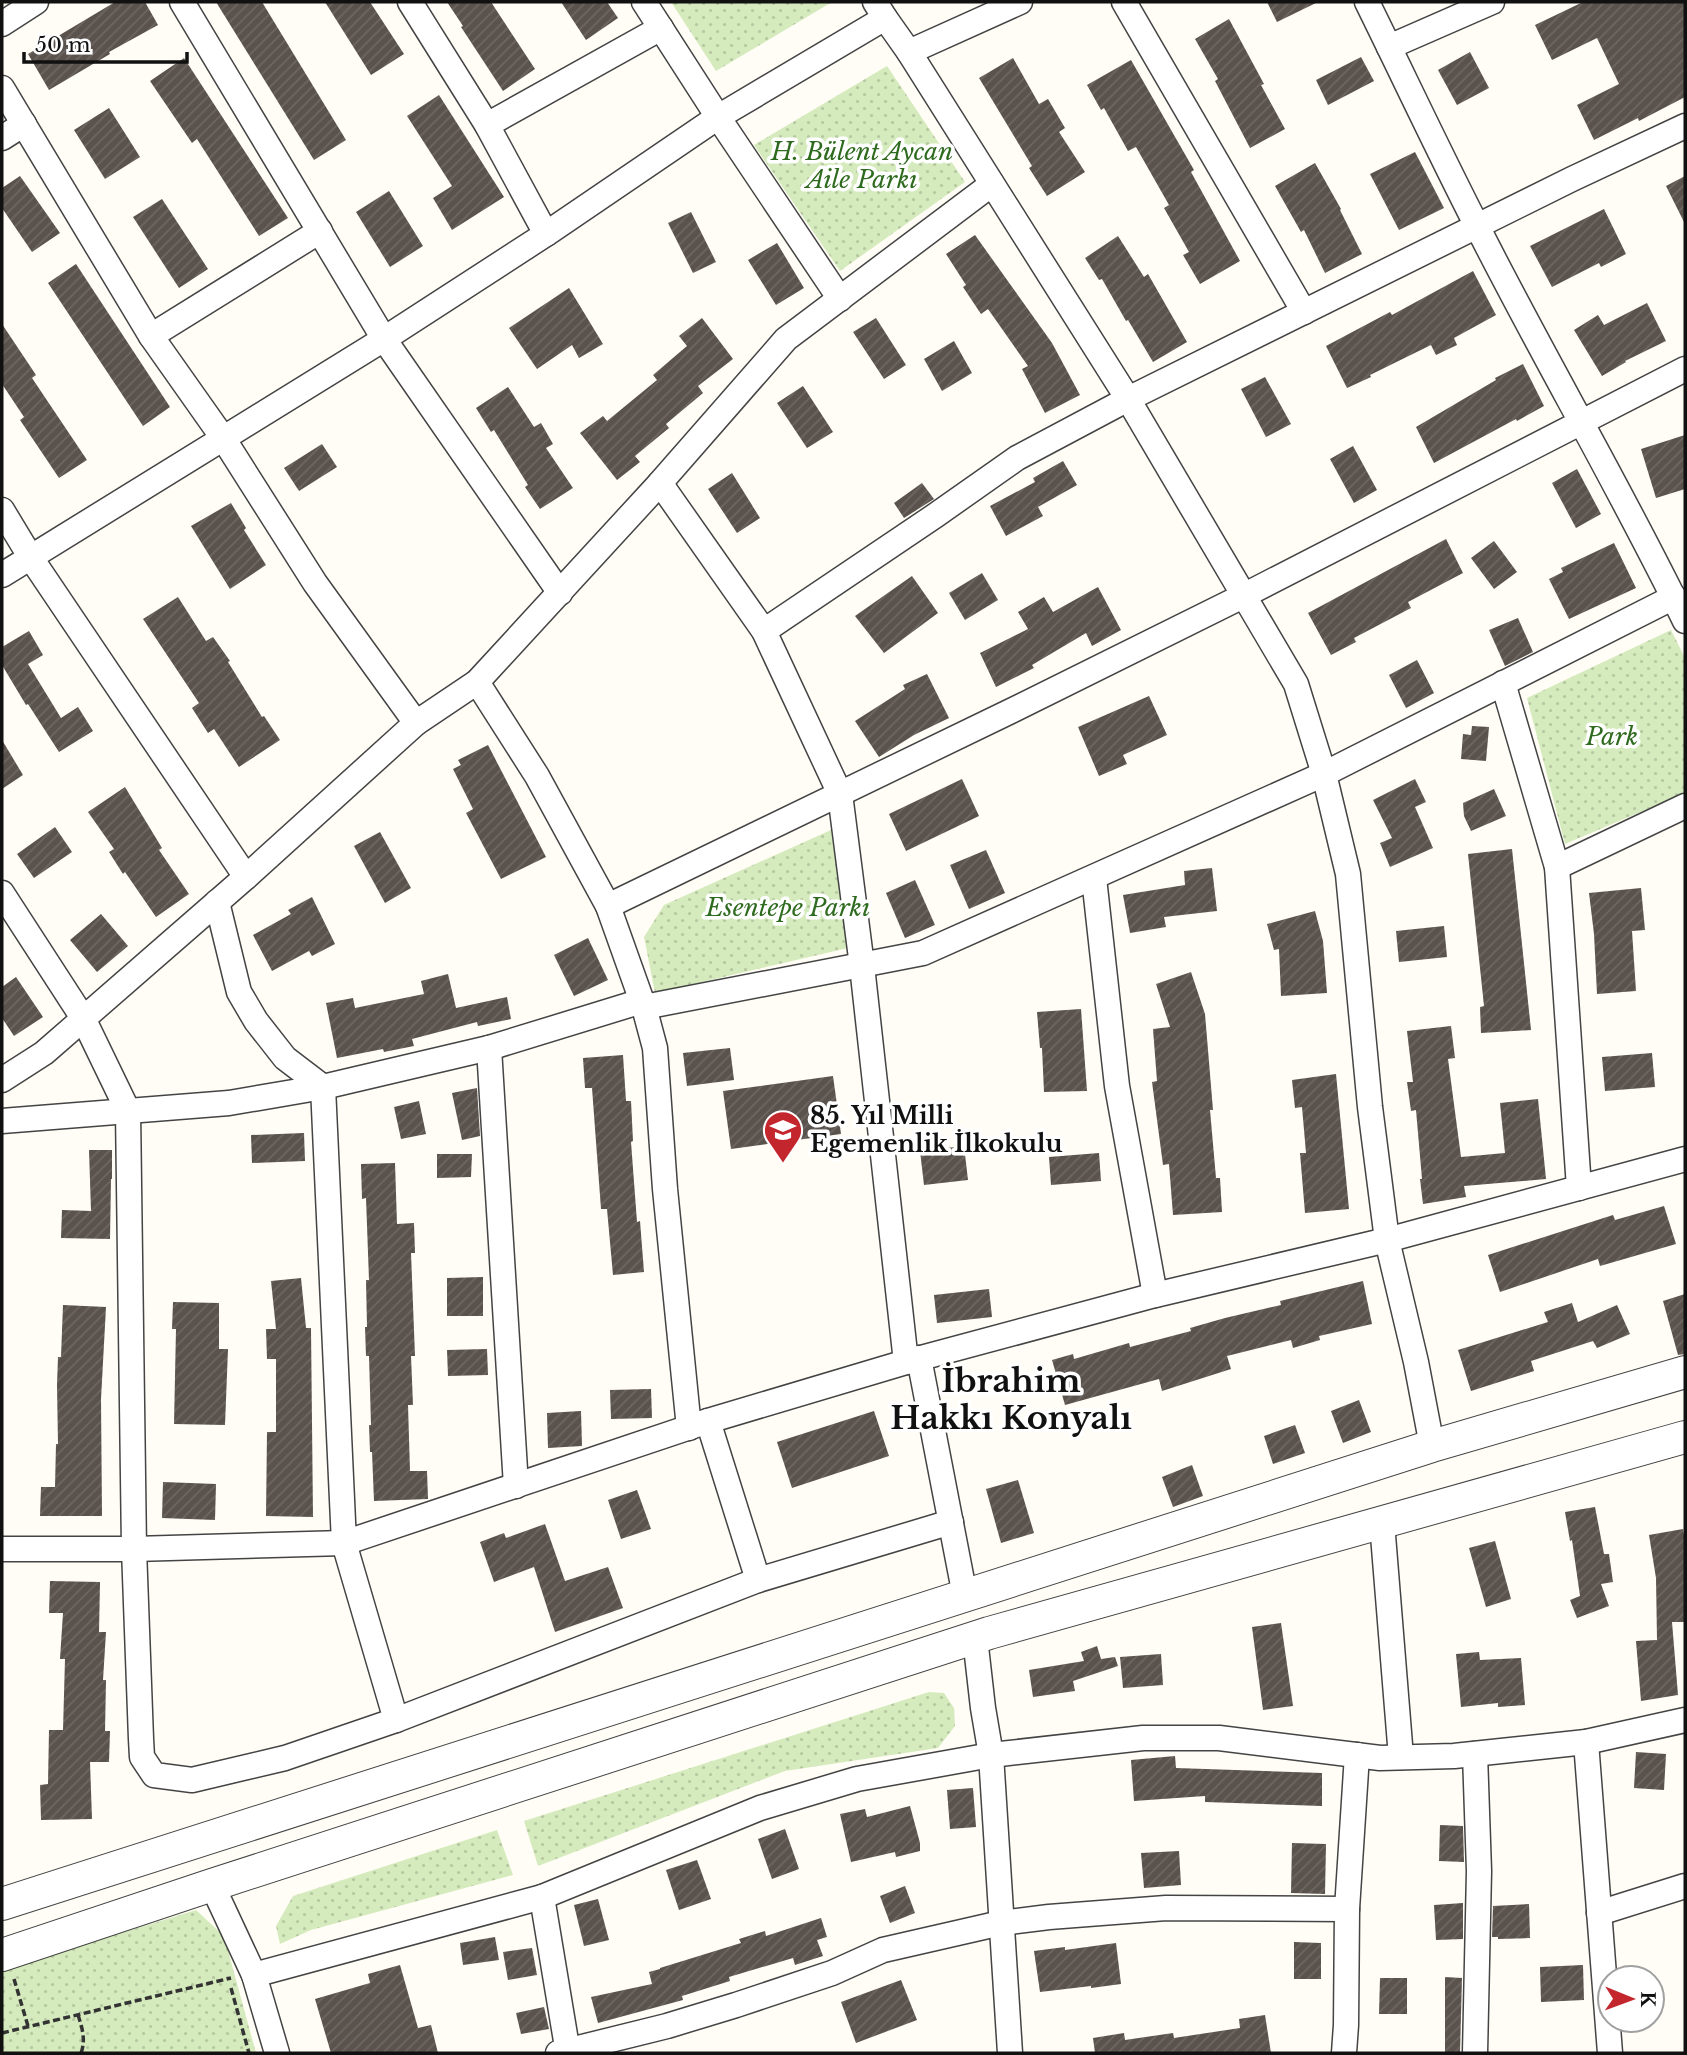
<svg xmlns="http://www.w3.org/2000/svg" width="1687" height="2055" font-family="'Libre Baskerville',serif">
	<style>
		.park { fill: url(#park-dots) }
		.building { fill: url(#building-hatch) }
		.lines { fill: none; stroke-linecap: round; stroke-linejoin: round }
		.minor-casing { stroke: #444; stroke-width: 27 }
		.tertiary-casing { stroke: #444; stroke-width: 34 }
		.path { stroke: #333; stroke-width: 3.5; stroke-dasharray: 7 3.5; stroke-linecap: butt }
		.minor { stroke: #fff; stroke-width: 24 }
		.tertiary { stroke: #fff; stroke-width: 32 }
		.labels { text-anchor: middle; stroke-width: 7; stroke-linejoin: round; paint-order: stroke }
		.park-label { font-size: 24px; font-style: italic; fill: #2f6b1f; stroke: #fff }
		.poi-label { font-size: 24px; font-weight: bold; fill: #111; stroke: #fff; text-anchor: start }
		.district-label { font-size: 32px; font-weight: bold; fill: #111; stroke: #fff }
	</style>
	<defs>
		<pattern id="park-dots" width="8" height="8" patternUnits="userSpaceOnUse" patternTransform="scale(1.75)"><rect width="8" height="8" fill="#d5ebbd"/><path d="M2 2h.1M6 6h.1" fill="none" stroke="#b6c8a1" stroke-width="1.8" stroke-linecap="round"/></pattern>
		<pattern id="building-hatch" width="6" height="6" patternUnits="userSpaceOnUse" patternTransform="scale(1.75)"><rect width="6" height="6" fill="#5a524d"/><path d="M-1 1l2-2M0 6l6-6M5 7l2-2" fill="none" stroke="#6d6662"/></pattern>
	</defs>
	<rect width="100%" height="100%" fill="#fffdf5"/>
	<!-- park -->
	<g class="park">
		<polygon points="671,2 832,2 716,71"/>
		<polygon points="887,66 965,182 840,271 754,145"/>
		<polygon points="1671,630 1685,658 1685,793 1565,844 1527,698"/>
		<polygon points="831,830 848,948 655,993 644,937 664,905"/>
		<polygon points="929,1692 944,1693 954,1708 955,1726 938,1748 785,1771 538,1866 524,1821"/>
		<polygon points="497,1830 513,1875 311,1930 280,1944 276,1926 293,1896"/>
		<polygon points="196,1910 224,1936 256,2053 2,2053 2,1970"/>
	</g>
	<!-- building -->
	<g class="building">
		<polygon points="115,2 145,2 158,25 109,52 110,54 49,90 28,54"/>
		<polygon points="216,2 262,2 346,140 314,160"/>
		<polygon points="325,2 370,2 404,54 371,75"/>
		<polygon points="447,2 491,2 535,69 503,91 461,27 463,26"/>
		<polygon points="561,2 607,2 618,18 586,40"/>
		<polygon points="1267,2 1318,2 1277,22"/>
		<polygon points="1583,2 1685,2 1685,97 1639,121 1638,118 1594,140 1577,105 1619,84 1597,38 1552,60 1535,25"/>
		<polygon points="1229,19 1264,84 1261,85 1285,129 1250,148 1215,81 1218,79 1195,39"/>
		<polygon points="1470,52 1489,88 1457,105 1438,70"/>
		<polygon points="1361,57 1374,81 1328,105 1316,80"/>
		<polygon points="184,58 288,218 259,236 197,139 192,143 150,81"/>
		<polygon points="1013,58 1039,104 1048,99 1065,128 1059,132 1085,172 1047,196 1029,168 1032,166 979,78"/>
		<polygon points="1131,60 1194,170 1191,172 1240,261 1200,284 1183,255 1189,252 1164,208 1169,205 1136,147 1128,151 1104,108 1101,110 1087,85"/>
		<polygon points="439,95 504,197 452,230 433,198 452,186 407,116"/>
		<polygon points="109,108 140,157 105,179 74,130"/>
		<polygon points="1415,152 1444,208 1399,230 1370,174"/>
		<polygon points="1315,163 1341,209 1340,210 1362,254 1325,273 1304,230 1301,232 1275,186"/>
		<polygon points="20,176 60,233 32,252 2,208 2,188"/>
		<polygon points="1685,176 1685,224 1666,186"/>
		<polygon points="389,191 423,246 390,267 356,212"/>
		<polygon points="162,199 208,269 179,288 133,217"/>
		<polygon points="1604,209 1626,254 1601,267 1599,263 1552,287 1530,246"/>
		<polygon points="691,212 716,262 693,273 668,223"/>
		<polygon points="975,235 1052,343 1080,395 1045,413 1022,369 1028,366 988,309 981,314 963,287 966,285 946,254"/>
		<polygon points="1118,236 1144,277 1148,274 1187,342 1153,362 1128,320 1126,321 1102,279 1099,280 1085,258"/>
		<polygon points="777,243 804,288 776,305 748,260"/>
		<polygon points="76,264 170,407 143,426 48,283"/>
		<polygon points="1473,271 1496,315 1454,338 1457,345 1436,355 1431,345 1370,375 1371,377 1347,388 1326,346 1390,312 1392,315"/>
		<polygon points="569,288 603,344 579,358 572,345 537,369 509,328"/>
		<polygon points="1647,303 1666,341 1625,361 1626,362 1602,376 1574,330 1598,315 1604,325"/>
		<polygon points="702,318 733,359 698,386 703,393 666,424 669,428 635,456 640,462 617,480 580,433 603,416 607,421 657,380 653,375 687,346 679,336"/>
		<polygon points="876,318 906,365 884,379 853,332"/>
		<polygon points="2,324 36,375 32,378 87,460 59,478 20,420 24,417 2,384"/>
		<polygon points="954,341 972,373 942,391 924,359"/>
		<polygon points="1523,364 1544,406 1517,421 1516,419 1434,463 1416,427 1496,380 1495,378"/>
		<polygon points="1265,377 1291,424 1266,437 1241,389"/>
		<polygon points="803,386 833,432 807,448 777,403"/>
		<polygon points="508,387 534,427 541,423 553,444 546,448 573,488 540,509 525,487 528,485 494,430 491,432 476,408"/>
		<polygon points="1685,435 1685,489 1656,498 1641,449"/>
		<polygon points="322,444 337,467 299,491 284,468"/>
		<polygon points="1353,446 1377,490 1354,503 1330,459"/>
		<polygon points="1063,461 1077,485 1038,507 1043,516 1006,536 990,506 1035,482 1033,478"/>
		<polygon points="1577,469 1601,514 1576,528 1552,483"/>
		<polygon points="732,473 760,518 737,533 708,489"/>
		<polygon points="922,483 934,499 904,518 894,503"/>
		<polygon points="231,503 246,528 244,530 266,565 230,589 191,526"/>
		<polygon points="1446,539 1463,573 1408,602 1411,608 1354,638 1356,642 1331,655 1308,613"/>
		<polygon points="1494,541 1517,572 1494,589 1471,558"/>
		<polygon points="1614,543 1636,588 1569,619 1549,579 1563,572 1561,568"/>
		<polygon points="982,573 998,600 965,620 949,593"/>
		<polygon points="912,576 938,613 884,653 855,616"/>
		<polygon points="1098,587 1121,630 1092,646 1086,633 1032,665 1034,668 996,687 980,653 1028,629 1018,612 1044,597 1053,612"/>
		<polygon points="178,597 206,641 213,637 230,661 228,662 262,717 264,716 280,740 239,767 214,729 208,733 192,708 199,703 143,619"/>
		<polygon points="1518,618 1533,652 1505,666 1489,630"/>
		<polygon points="29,631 43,655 28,664 61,718 78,707 93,731 59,752 28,704 26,705 2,665 2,647"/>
		<polygon points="1417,660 1434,693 1406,708 1389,675"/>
		<polygon points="927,674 949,718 914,735 879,757 855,721 905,689 903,685"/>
		<polygon points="1149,696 1167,735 1123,755 1127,764 1099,776 1078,727"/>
		<polygon points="1472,726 1489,727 1486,761 1461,759 1463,734 1471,735"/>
		<polygon points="2,740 23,775 2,789"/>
		<polygon points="488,745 546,857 501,879 466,813 473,809 453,769 461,765 458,760"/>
		<polygon points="962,779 979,816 906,851 889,814"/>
		<polygon points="1415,779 1426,802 1415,807 1433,848 1390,867 1380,843 1392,838 1373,800"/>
		<polygon points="125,787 162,848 159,850 189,894 156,917 125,872 123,874 109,852 114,849 88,812"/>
		<polygon points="1494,789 1506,816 1471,831 1464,816 1463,803"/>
		<polygon points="55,827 72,852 34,878 17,854"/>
		<polygon points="380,832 411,888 385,903 354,846"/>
		<polygon points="1512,849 1531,1030 1481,1033 1480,1007 1484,1006 1468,854"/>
		<polygon points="986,850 1005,893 969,909 950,865"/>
		<polygon points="1212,868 1217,911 1164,917 1166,927 1130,933 1123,895 1185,885 1184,871"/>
		<polygon points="915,880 935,925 905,938 886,893"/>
		<polygon points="1641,888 1645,930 1632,931 1636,991 1597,994 1594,934 1589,893"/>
		<polygon points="312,897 335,944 312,956 309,951 272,971 253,935 291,914 288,910"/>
		<polygon points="1315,911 1323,941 1327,993 1281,996 1279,949 1274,950 1267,924"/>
		<polygon points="101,914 128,946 97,972 70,940"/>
		<polygon points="1444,926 1447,957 1399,962 1396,931"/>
		<polygon points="588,938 608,980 574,996 554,955"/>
		<polygon points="1191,972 1205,1014 1213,1110 1210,1110 1216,1178 1220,1178 1222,1212 1173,1215 1169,1164 1163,1165 1152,1082 1157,1081 1153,1029 1170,1027 1156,984"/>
		<polygon points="448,974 456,1008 507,997 511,1019 478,1026 477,1022 412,1039 414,1046 384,1052 383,1049 337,1058 326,1003 353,998 355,1008 424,994 421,981"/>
		<polygon points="16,977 43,1017 14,1036 2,1018 2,987"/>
		<polygon points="1081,1009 1087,1091 1044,1092 1042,1048 1040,1048 1037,1012"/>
		<polygon points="1451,1026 1455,1058 1448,1059 1461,1157 1505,1153 1500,1103 1538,1099 1546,1179 1464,1186 1466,1197 1423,1204 1420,1179 1422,1179 1416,1110 1411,1111 1407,1082 1413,1082 1407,1031"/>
		<polygon points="730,1048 734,1080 687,1086 683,1053"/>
		<polygon points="1652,1053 1655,1087 1605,1091 1602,1057"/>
		<polygon points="623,1055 626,1101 631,1101 633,1141 631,1142 637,1222 640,1221 644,1272 613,1275 607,1209 601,1209 592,1088 585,1088 583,1058"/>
		<polygon points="1336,1074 1349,1209 1305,1213 1300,1153 1306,1153 1302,1107 1295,1108 1292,1080"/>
		<polygon points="833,1076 841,1134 731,1149 723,1091"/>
		<polygon points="477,1088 480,1136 462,1140 452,1093"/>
		<polygon points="419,1101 426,1134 401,1139 394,1107"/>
		<polygon points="304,1133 305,1161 252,1163 251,1135"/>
		<polygon points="964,1146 968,1180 924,1185 920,1151"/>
		<polygon points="89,1150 112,1150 112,1179 111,1179 110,1239 61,1238 62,1210 91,1211"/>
		<polygon points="1099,1153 1101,1181 1051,1185 1049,1157"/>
		<polygon points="437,1154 472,1154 471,1177 437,1178"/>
		<polygon points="395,1163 397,1224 414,1223 415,1253 411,1253 415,1356 411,1356 413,1405 408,1405 410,1471 427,1471 428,1499 374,1501 372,1452 370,1452 369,1425 371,1425 369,1356 366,1356 365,1327 367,1327 366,1280 369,1280 366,1198 362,1199 361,1164"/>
		<polygon points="1664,1206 1676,1244 1600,1266 1598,1259 1500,1292 1488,1255 1613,1215 1615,1220"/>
		<polygon points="483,1277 483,1316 447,1316 447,1278"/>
		<polygon points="301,1278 306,1328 311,1328 313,1517 266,1516 267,1432 276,1432 276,1359 267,1359 266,1329 276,1329 271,1281"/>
		<polygon points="1363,1281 1372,1324 1319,1336 1320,1340 1293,1348 1291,1340 1227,1356 1231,1369 1162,1391 1159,1379 1065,1405 1052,1360 1073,1354 1074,1359 1129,1343 1130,1347 1191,1331 1190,1328 1225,1318 1281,1305 1280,1301"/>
		<polygon points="989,1289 992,1317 937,1323 934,1295"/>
		<polygon points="1685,1294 1685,1354 1678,1355 1663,1301"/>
		<polygon points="173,1302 219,1303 219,1349 228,1349 225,1425 174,1424 176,1329 172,1329"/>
		<polygon points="1572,1303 1578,1322 1617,1305 1630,1334 1597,1348 1593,1341 1531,1361 1534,1371 1471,1391 1458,1350 1548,1322 1544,1312"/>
		<polygon points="63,1305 106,1307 101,1399 102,1516 40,1516 41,1487 55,1487 56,1444 58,1444 57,1385 58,1357 61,1357"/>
		<polygon points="487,1349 488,1375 448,1376 447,1350"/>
		<polygon points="651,1389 652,1418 611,1419 610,1390"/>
		<polygon points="1359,1400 1371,1432 1343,1443 1331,1411"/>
		<polygon points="581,1411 582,1446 548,1448 547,1413"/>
		<polygon points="874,1411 889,1456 792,1488 777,1442"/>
		<polygon points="1295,1425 1305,1453 1273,1464 1264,1436"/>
		<polygon points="1192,1465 1203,1496 1173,1507 1162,1477"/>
		<polygon points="1018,1480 1034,1533 1001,1543 986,1489"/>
		<polygon points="163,1482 216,1484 215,1520 162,1518"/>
		<polygon points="637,1490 651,1529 621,1539 608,1500"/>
		<polygon points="1595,1507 1604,1554 1609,1554 1613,1582 1601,1584 1609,1606 1577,1618 1570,1600 1580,1596 1572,1540 1570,1541 1565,1512"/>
		<polygon points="545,1524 565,1581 608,1567 623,1608 555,1632 534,1567 494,1582 480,1542 504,1533 506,1538"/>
		<polygon points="1683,1529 1685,1542 1685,1622 1672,1622 1678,1695 1641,1701 1636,1641 1657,1640 1656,1578 1649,1535"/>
		<polygon points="1495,1541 1511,1599 1486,1607 1469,1548"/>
		<polygon points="50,1581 100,1582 99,1632 106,1632 103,1680 106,1680 105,1731 110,1731 109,1762 90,1762 92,1819 41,1820 40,1785 48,1784 49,1730 63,1730 65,1659 60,1659 63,1613 49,1613"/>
		<polygon points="1281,1623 1293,1706 1263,1710 1252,1627"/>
		<polygon points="1097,1646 1101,1659 1115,1657 1118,1666 1073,1681 1075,1691 1033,1697 1029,1670 1084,1661 1081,1652"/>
		<polygon points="1479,1652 1480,1660 1521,1658 1525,1705 1498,1707 1498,1703 1461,1707 1456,1654"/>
		<polygon points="1161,1654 1163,1685 1123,1688 1120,1657"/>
		<polygon points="1636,1752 1666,1754 1664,1790 1634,1788"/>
		<polygon points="1175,1756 1176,1768 1322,1773 1322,1806 1205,1802 1205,1796 1134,1801 1131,1760"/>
		<polygon points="973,1788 976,1827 950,1829 947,1790"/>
		<polygon points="910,1806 920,1843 920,1851 896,1857 895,1852 851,1862 840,1814 865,1809 867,1817"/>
		<polygon points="1440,1825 1463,1826 1464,1862 1439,1861"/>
		<polygon points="785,1829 799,1869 772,1879 758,1839"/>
		<polygon points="1292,1843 1326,1844 1325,1894 1291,1893"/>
		<polygon points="1179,1851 1181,1885 1144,1888 1141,1853"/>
		<polygon points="697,1860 711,1899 679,1910 666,1870"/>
		<polygon points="905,1886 915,1913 890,1923 880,1896"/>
		<polygon points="598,1899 609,1940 584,1946 574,1905"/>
		<polygon points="1463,1903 1463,1939 1436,1940 1434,1905"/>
		<polygon points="1529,1904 1530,1938 1498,1939 1498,1937 1492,1937 1493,1906"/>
		<polygon points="821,1918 827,1937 817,1940 823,1956 795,1965 793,1958 729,1977 730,1981 682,1996 683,2000 598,2023 591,1997 652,1984 649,1972 660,1969 660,1968 741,1943 739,1939 765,1931 766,1936"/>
		<polygon points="495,1937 499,1960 463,1965 460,1943"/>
		<polygon points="1294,1942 1321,1943 1321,1979 1294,1979"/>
		<polygon points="1116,1943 1121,1984 1091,1988 1091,1986 1040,1992 1034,1951 1065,1947 1065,1950"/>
		<polygon points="532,1948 537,1975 508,1980 503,1952"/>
		<polygon points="400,1965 418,2028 431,2025 438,2053 331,2053 315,1999 370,1983 368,1974"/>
		<polygon points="1583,1965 1584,2000 1541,2002 1540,1967"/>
		<polygon points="1445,1977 1462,1978 1460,2053 1445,2053"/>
		<polygon points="1380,1978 1407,1978 1407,2014 1379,2014"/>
		<polygon points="901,1980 917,2020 856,2043 841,2002"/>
		<polygon points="544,2007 549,2029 521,2034 516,2013"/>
		<polygon points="1265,2015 1271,2053 1095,2053 1093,2038 1124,2033 1125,2040 1173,2033 1174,2038 1240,2028 1239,2019"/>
	</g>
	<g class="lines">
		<!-- minor casing -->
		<g class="minor-casing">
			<g id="minor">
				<polyline points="182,2 384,339 560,593"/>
				<polyline points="410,2 487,125 546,234"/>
				<polyline points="644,2 718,117 840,299"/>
				<polyline points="875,2 885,18 909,52 1128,399 1296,684 1324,774 1348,874 1370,1107 1387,1240 1416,1362 1432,1446"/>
				<polyline points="1124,2 1304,312"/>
				<path d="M1367,2C1404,77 1439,152 1477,226C1544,359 1620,487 1685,621"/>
				<polyline points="2,24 36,2"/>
				<polyline points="1389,47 1492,2"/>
				<polyline points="909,52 1020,2"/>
				<polyline points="2,88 151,336 223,438 315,583 416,723"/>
				<polyline points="487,125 661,28"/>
				<polyline points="2,138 24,124"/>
				<polyline points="151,336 320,231"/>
				<polyline points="660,483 764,631 840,794 862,966 906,1362"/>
				<polyline points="2,510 31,558 246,877"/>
				<polyline points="2,575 384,339 546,234 718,117 885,18"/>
				<polyline points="764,631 936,515 1017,458 1128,399 1572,179 1685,126"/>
				<polyline points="477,682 537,776 608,906 644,1007 655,1048 665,1189 689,1428"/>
				<polyline points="1503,683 1557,867 1579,1188"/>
				<polyline points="1557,867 1685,806"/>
				<polyline points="1094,878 1117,1086 1155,1295"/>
				<polyline points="2,893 83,1018 128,1111 134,1549 141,1739 142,1757 154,1775 192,1780 285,1758 396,1720 758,1580 951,1522"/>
				<polyline points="217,902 239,992 256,1021 285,1058 323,1087 344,1543 396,1720"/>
				<polyline points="608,906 1011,711 1243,596 1685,369"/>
				<polyline points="644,1007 923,953 1324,774 1674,597"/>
				<polyline points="489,1048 516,1486"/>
				<polyline points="2,1080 44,1053 246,877 416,723 477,682 660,483 786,339 992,184"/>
				<polyline points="2,1121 229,1103 323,1087 489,1048 642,1001"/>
				<polyline points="919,1358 965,1596"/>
				<polyline points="708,1421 758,1580"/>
				<polyline points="1382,1523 1401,1757"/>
				<polyline points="2,1549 134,1549 344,1543 708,1421 906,1362 1155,1295 1387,1240 1685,1159"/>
				<polyline points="975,1638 983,1708 991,1755 1010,2053"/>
				<polyline points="1586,1742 1610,2053"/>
				<polyline points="1475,1754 1479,1871 1475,2053"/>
				<polyline points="212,1885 254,1975 277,2053"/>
				<polyline points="542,1897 568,2053"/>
				<polyline points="1599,1913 1685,1886"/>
				<polyline points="254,1975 542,1897 760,1808 857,1779 991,1755 1143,1738 1219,1738 1380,1758 1454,1756 1586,1742 1685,1720"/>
				<polyline points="558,2053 667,2026 736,2005 832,1973 883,1950 1001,1923 1049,1917 1166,1908 1347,1909"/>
				<polyline points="1344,2053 1346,2025 1347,1909 1357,1755"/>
			</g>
		</g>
		<!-- tertiary casing -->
		<g class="tertiary-casing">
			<g id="tertiary">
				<polyline points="2,1904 1432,1446 1685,1372"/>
				<polyline points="2,1955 212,1885 989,1633 1685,1437"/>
			</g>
		</g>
		<!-- path -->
		<g class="path">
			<polyline points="14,1979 28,2026"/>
			<polyline points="231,1988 249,2053"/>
			<path d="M78,2015C82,2027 86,2040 81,2053"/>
			<polyline points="2,2033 231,1978"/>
		</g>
		<!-- minor -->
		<use href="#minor" class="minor"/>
		<!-- tertiary -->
		<use href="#tertiary" class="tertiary"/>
	</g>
	<!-- icons -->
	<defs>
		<g id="school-pin" transform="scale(2.0125)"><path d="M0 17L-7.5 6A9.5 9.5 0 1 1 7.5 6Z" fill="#c4262e" stroke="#fff"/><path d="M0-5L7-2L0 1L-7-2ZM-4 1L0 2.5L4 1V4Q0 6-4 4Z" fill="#fff"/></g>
	</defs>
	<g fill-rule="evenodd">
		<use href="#school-pin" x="783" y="1130"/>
	</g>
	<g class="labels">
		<!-- park labels -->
		<g class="park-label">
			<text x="862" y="160">H. Bülent Aycan<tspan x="862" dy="28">Aile Parkı</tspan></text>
			<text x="1612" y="745">Park</text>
			<text x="788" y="916">Esentepe Parkı</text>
		</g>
		<!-- poi labels -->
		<g class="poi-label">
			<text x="810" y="1124">85. Yıl Milli<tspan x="810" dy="28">Egemenlik İlkokulu</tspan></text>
		</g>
		<!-- district labels -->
		<g class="district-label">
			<text x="1011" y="1392">İbrahim<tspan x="1011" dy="37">Hakkı Konyalı</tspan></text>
		</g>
	</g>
	<!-- border -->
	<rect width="1687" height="2055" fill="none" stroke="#111111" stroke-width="7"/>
	<!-- north arrow -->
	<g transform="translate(1631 1999) rotate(91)"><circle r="33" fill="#ffffff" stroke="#a0a0a0" stroke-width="2"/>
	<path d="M0-5L12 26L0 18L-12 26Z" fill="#c4262e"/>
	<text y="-10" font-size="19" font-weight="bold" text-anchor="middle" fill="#111111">K</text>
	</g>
	<!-- scale -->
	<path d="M24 52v10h163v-10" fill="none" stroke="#111111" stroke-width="3.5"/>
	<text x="35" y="52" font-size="21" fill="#111111" stroke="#ffffff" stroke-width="5" paint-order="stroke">50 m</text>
</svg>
